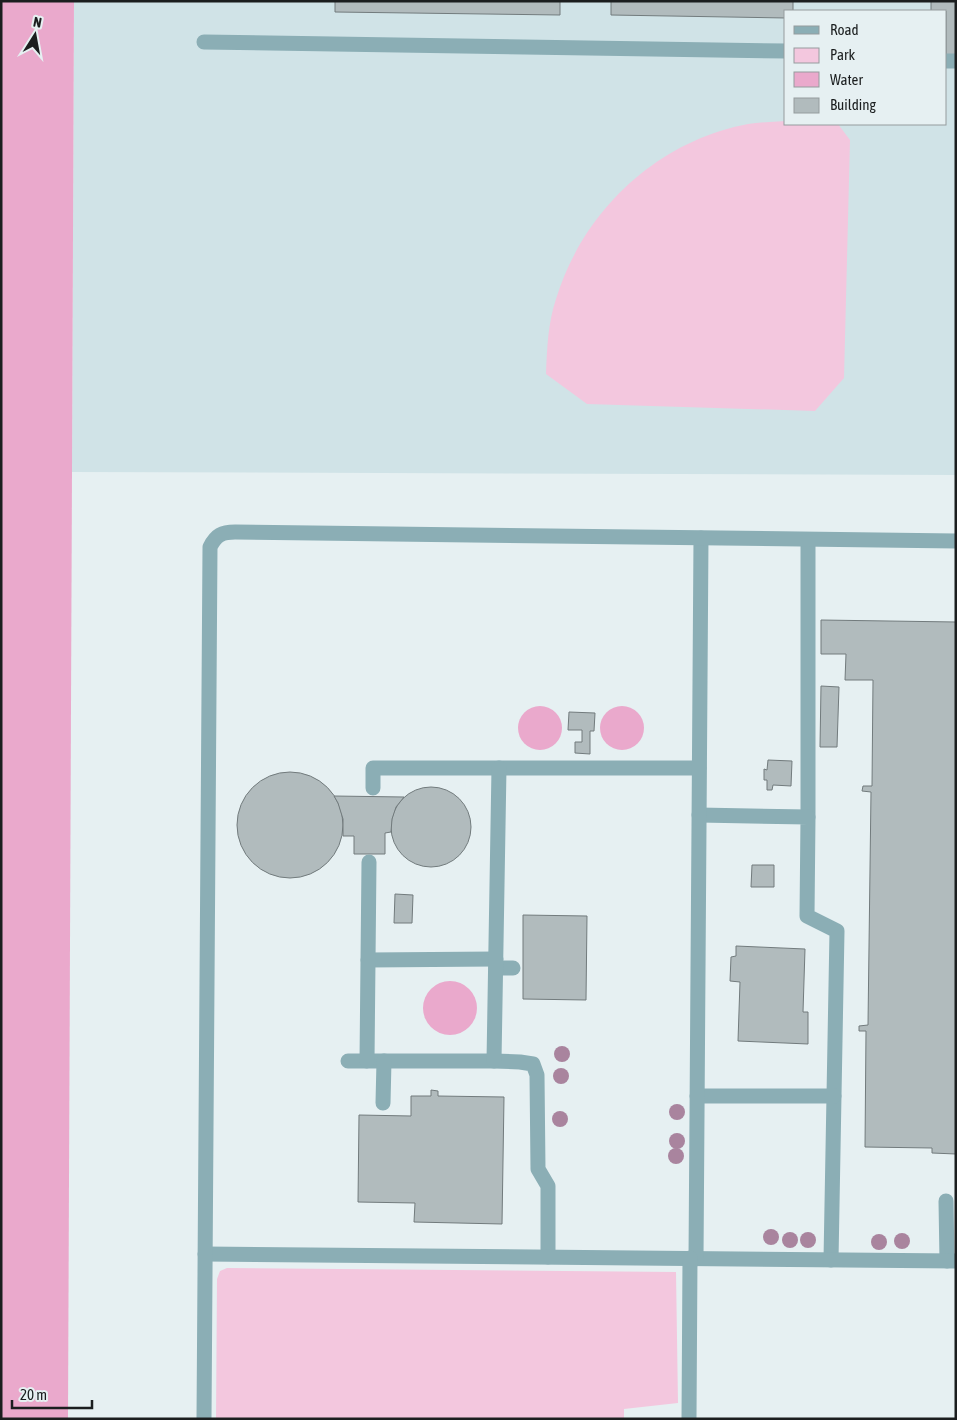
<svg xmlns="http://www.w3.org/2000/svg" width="957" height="1420" font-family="'Asap Condensed',sans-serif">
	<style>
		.built { fill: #d0e3e7; fill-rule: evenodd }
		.green { fill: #f3c7de }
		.water { fill: #eaa9cc }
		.building { fill: #b1bbbd; stroke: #727b7d }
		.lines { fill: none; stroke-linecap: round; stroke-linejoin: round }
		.minor { stroke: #8baeb5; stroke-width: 15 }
		.tree { fill: #a9849e }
	</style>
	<rect width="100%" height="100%" fill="#e6f0f2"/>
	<!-- built -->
	<path class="built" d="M74,1H956V475L72,472ZM786,11H946V124H786Z"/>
	<!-- green -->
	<g class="green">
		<path d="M786,121V124H838L850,140L844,378L815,411L587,404L546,374C547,348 548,323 556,299C583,211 657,141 748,124C760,122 773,122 786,121Z"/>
		<polygon points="227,1268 676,1272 678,1403 624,1409 624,1419 216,1419 217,1279 220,1271"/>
	</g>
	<!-- water -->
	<g class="water">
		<polygon points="1,1 74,1 68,1419 1,1419"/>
		<circle cx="622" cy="728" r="22"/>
		<circle cx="540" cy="728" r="22"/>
		<circle cx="450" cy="1008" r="27"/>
	</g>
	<!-- building -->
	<g class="building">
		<polygon points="335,1 560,1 560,15 335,12"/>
		<polygon points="611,1 793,1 793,11 786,11 786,18 611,15"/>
		<polygon points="931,1 956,1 956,55 946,55 946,11 931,11"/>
		<polygon points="821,620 956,622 956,1154 932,1153 932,1148 865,1147 866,1031 859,1031 859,1026 868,1025 871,792 862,791 863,786 872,786 873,680 845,680 846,654 821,654"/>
		<polygon points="821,686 839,687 837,747 820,747"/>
		<polygon points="569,712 595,713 594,731 590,731 590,754 575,753 575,742 582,742 582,730 568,730"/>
		<polygon points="768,760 792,761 791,786 773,785 772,790 767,790 767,780 764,780 764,769 767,770"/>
		<circle cx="290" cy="825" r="53"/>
		<circle cx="431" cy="827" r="40"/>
		<polygon points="334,796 404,797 396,807 392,819 391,832 385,833 385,854 354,854 354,836 343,836 343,819 338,803"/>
		<polygon points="752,865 774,865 774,887 751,887"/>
		<polygon points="395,894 413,895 412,923 394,923"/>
		<polygon points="523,915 587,916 586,1000 523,999"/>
		<polygon points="736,946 805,949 803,1012 808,1012 808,1044 738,1041 740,982 730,981 731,957 736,956"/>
		<polygon points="431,1090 438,1091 438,1096 504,1097 502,1224 414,1222 415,1203 358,1202 359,1115 411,1116 411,1096 431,1096"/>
	</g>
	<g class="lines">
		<!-- minor -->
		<g class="minor">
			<polyline points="204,42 786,51"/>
			<polyline points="946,61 956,61"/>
			<polyline points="808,540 808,817"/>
			<polyline points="373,788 373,768 699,768"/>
			<polyline points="699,815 808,817 807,916 837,931 831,1260"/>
			<polyline points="368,960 496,959"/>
			<polyline points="496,968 513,968"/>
			<polyline points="348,1061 494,1061 520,1062 533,1064 537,1075 538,1169 548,1186 548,1257"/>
			<polyline points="367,1061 369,862"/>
			<polyline points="494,1061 499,768"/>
			<polyline points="697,1096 834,1096"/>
			<polyline points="383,1103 384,1061"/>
			<polyline points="946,1201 947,1261"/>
			<polyline points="205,1254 956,1261"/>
			<polyline points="696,1259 701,538"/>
			<path d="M204,1419L210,547C216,535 222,532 235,532L956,541"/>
			<polyline points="689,1419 690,1258"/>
		</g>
	</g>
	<!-- trees -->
	<g class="tree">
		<circle cx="562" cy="1054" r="8"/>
		<circle cx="561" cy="1076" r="8"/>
		<circle cx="677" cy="1112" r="8"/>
		<circle cx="560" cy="1119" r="8"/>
		<circle cx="677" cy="1141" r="8"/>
		<circle cx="676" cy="1156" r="8"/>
		<circle cx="771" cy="1237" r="8"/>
		<circle cx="790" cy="1240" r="8"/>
		<circle cx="808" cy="1240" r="8"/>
		<circle cx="902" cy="1241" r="8"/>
		<circle cx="879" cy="1242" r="8"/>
	</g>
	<!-- border -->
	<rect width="957" height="1420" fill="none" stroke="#1b1e1f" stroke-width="5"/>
	<!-- legend -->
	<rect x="784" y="10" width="162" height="115" fill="#e6f0f2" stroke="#959c9e"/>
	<rect x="794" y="26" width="25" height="8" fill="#8baeb5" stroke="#959c9e"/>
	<text x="830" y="35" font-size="15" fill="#1b1e1f">Road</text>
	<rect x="794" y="48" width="25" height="15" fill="#f3c7de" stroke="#959c9e"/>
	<text x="830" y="60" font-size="15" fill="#1b1e1f">Park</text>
	<rect x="794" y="72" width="25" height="15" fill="#eaa9cc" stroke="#959c9e"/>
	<text x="830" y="85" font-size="15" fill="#1b1e1f">Water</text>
	<rect x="794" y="98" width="25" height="15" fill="#b1bbbd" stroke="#959c9e"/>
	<text x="830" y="110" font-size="15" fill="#1b1e1f">Building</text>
	<!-- north arrow -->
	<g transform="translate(35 35) rotate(11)" stroke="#e6f0f2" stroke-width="4" paint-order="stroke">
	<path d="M0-4L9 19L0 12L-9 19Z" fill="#1b1e1f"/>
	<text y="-8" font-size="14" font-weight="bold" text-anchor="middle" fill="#1b1e1f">N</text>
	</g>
	<!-- scale -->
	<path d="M12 1400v8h80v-8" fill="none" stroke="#1b1e1f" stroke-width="2.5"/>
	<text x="20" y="1400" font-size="15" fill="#1b1e1f" stroke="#e6f0f2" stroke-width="4" paint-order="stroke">20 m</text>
</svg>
